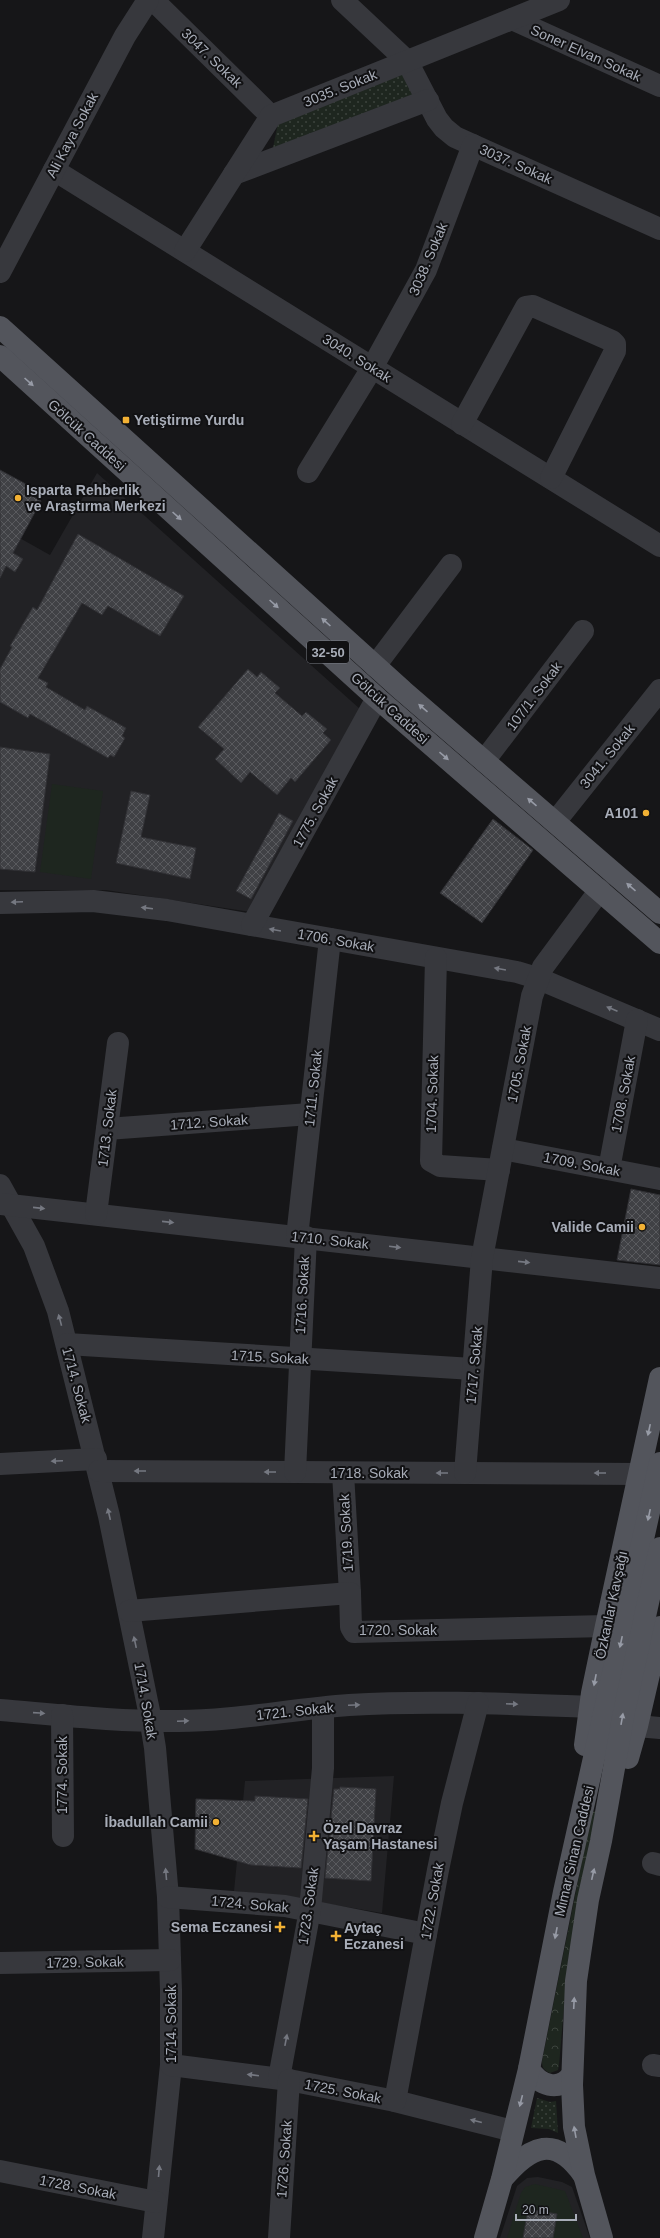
<svg xmlns="http://www.w3.org/2000/svg" width="660" height="2238" font-family="Arial,sans-serif">
	<style>
		.built { fill: #222225 }
		.grass { fill: url(#grass-dots) }
		.forest { fill: url(#forest-crowns) }
		.park { fill: #1e261f }
		.building { fill: url(#building-cross-hatch); stroke: #303034 }
		.lines { fill: none; stroke-linecap: round; stroke-linejoin: round }
		.minor { stroke: #37383d; stroke-width: 22 }
		.major { stroke: #53555c; stroke-width: 22 }
		.oneway { fill: #979ba6 }
		.oneway2 { fill: #757881 }
		.poi-dot { fill: #f2b134; stroke: #111113; stroke-width: 1.5 }
		.labels { text-anchor: middle; stroke-width: 4; stroke-linejoin: round; paint-order: stroke }
		.shield { fill: #111113; stroke: #7b7e86; stroke-width: 1 }
		.shield-label { font-size: 13px; font-weight: bold; fill: #a8adb8 }
		.street-label { font-size: 14px; fill: #a8adb8; stroke: #111113 }
		.poi-label { font-size: 14px; font-weight: bold; fill: #a8adb8; stroke: #111113; text-anchor: start }
	</style>
	<defs>
		<pattern id="grass-dots" width="8" height="8" patternUnits="userSpaceOnUse"><rect width="8" height="8" fill="#1e261f"/><path d="M2 2h.1M6 6h.1" fill="none" stroke="#3c433d" stroke-width="1.8" stroke-linecap="round"/></pattern>
		<pattern id="forest-crowns" width="20" height="18" patternUnits="userSpaceOnUse"><rect width="20" height="18" fill="#1e261f"/><path d="M2 6a3 3 0 1 1 6 0M12 15a3 3 0 1 1 6 0" fill="none" stroke="#3c433d"/></pattern>
		<pattern id="building-cross-hatch" width="8" height="8" patternUnits="userSpaceOnUse"><rect width="8" height="8" fill="#404145"/><path d="M0 0l8 8M0 8l8-8" fill="none" stroke="#595a5e"/></pattern>
	</defs>
	<rect width="100%" height="100%" fill="#161618"/>
	<!-- built -->
	<g class="built">
		<polygon points="97,473 360,709 251,912 106,890 0,890 0,527 50,555"/>
		<polygon points="394,1776 382,1913 293,1898 234,1891 245,1781"/>
		<polygon points="538,2177 562,2182 572,2187 590,2238 500,2238 517,2186 527,2178"/>
	</g>
	<!-- grass -->
	<g class="grass">
		<polygon points="401,73 416,95 273,148 278,123"/>
		<polygon points="537,2098 550,2102 556,2101 558,2133 549,2129 531,2128"/>
	</g>
	<!-- forest -->
	<path class="forest" d="M592,1811L596,1812L568,1961L559,2065L558,2070L550,2073C544,2070 542,2068 542,2061Z"/>
	<!-- park -->
	<g class="park">
		<polygon points="52,784 103,791 91,879 40,872"/>
		<polygon points="535,2184 565,2191 583,2238 507,2238 521,2193 525,2187"/>
	</g>
	<!-- building -->
	<g class="building">
		<polygon points="0,470 33,488 30,495 41,501 13,553 23,559 15,572 6,566 0,578"/>
		<polygon points="78,534 184,596 160,636 108,606 102,615 82,603 38,678 48,683 46,687 85,710 87,706 126,728 122,736 125,738 114,757 110,755 108,758 30,714 28,718 0,702 0,669 12,647 10,646 33,607 37,610"/>
		<polygon points="248,669 257,677 261,672 280,688 275,693 302,716 306,712 327,729 323,733 331,740 295,782 291,778 277,795 250,772 241,783 215,759 224,749 198,727"/>
		<polygon points="0,747 50,754 35,872 0,869"/>
		<polygon points="131,791 150,795 141,837 196,848 190,879 116,863"/>
		<polygon points="279,813 293,821 251,899 236,891"/>
		<polygon points="493,819 533,850 482,923 440,893"/>
		<polygon points="631,1189 660,1195 660,1265 617,1260"/>
		<polygon points="340,1787 376,1789 371,1881 325,1878 334,1789 340,1789"/>
		<polygon points="255,1796 308,1799 301,1868 251,1865 195,1849 196,1799 255,1801"/>
		<polygon points="528,2209 557,2214 553,2238 523,2238"/>
	</g>
	<g class="lines">
		<!-- minor -->
		<g class="minor">
			<polyline points="153,0 271,116"/>
			<polyline points="342,0 407,61 437,119 444,128 455,137 660,229"/>
			<polyline points="512,19 660,86"/>
			<polyline points="54,170 660,546"/>
			<polyline points="234,174 428,100"/>
			<polyline points="185,251 271,116 559,0"/>
			<polyline points="0,272 125,36 148,0"/>
			<polyline points="462,424 526,307 533,306 612,341 615,344 615,351 551,478"/>
			<polyline points="308,472 372,368 426,270 473,145"/>
			<polyline points="375,666 451,565"/>
			<polyline points="484,761 583,631"/>
			<polyline points="555,822 660,690"/>
			<polyline points="0,903 93,901 167,910 517,972 537,978 660,1030"/>
			<polyline points="252,925 377,698"/>
			<polyline points="436,958 431,1161 440,1166 499,1170"/>
			<polyline points="107,1129 310,1114"/>
			<polyline points="503,1149 660,1179"/>
			<polyline points="609,1169 637,1020"/>
			<polyline points="0,1185 34,1246 58,1311 109,1516 149,1711 155,1748 168,1897 171,1990 171,2065 153,2238"/>
			<polyline points="1,1204 660,1278"/>
			<polyline points="96,1214 118,1043"/>
			<polyline points="297,1237 330,939"/>
			<polyline points="67,1344 473,1369"/>
			<polyline points="0,1464 96,1459"/>
			<polyline points="99,1471 639,1474"/>
			<polyline points="295,1472 306,1237"/>
			<polyline points="343,1473 350,1593"/>
			<polyline points="465,1473 482,1258 532,996 543,967 600,890"/>
			<polyline points="129,1611 350,1593 351,1627 354,1632 606,1626"/>
			<path d="M0,1710C59,1715 119,1722 178,1721C235,1721 292,1709 349,1705C430,1700 510,1704 590,1707"/>
			<polyline points="62,1715 63,1836"/>
			<polyline points="637,1726 660,1728"/>
			<polyline points="653,1863 660,1865"/>
			<polyline points="168,1897 285,1906 426,1934"/>
			<polyline points="0,1963 170,1960"/>
			<polyline points="171,2065 289,2080 395,2101 513,2131"/>
			<polyline points="653,2065 660,2066"/>
			<polyline points="279,2078 310,1910 323,1768 323,1708"/>
			<polyline points="395,2101 438,1870 452,1803 478,1703"/>
			<polyline points="0,2171 156,2202"/>
			<polyline points="279,2238 289,2080"/>
		</g>
		<!-- major -->
		<g class="major">
			<polyline points="0,327 403,691 660,913"/>
			<polyline points="0,356 377,698 660,943"/>
			<polyline points="585,1745 592,1693 606,1626 660,1378"/>
			<polyline points="628,1758 637,1726 660,1627"/>
			<path d="M529,2069C539,2085 559,2093 572,2075"/>
			<path d="M503,2178C531,2145 555,2135 583,2174"/>
			<polyline points="485,2238 502,2179 529,2069 564,1892 660,1463"/>
			<polyline points="602,2238 584,2175 574,2127 572,2085 576,1981 588,1900 601,1841 624,1712 660,1548"/>
		</g>
	</g>
	<!-- one-way arrows -->
	<defs><path id="oneway-solid" d="M-6-.8H1V-3.2L6.5 0L1 3.2V.8H-6Z"/></defs>
	<g class="oneway">
		<use href="#oneway-solid" transform="translate(29 382) rotate(42)"/>
		<use href="#oneway-solid" transform="translate(177 516) rotate(42)"/>
		<use href="#oneway-solid" transform="translate(274 604) rotate(42)"/>
		<use href="#oneway-solid" transform="translate(326 622) rotate(-138)"/>
		<use href="#oneway-solid" transform="translate(423 708) rotate(-139)"/>
		<use href="#oneway-solid" transform="translate(444 756) rotate(41)"/>
		<use href="#oneway-solid" transform="translate(532 802) rotate(-139)"/>
		<use href="#oneway-solid" transform="translate(631 887) rotate(-139)"/>
		<use href="#oneway-solid" transform="translate(649 1430) rotate(102)"/>
		<use href="#oneway-solid" transform="translate(649 1515) rotate(102)"/>
		<use href="#oneway-solid" transform="translate(621 1642) rotate(102)"/>
		<use href="#oneway-solid" transform="translate(595 1680) rotate(101)"/>
		<use href="#oneway-solid" transform="translate(622 1719) rotate(-80)"/>
		<use href="#oneway-solid" transform="translate(593 1874) rotate(-77)"/>
		<use href="#oneway-solid" transform="translate(556 1933) rotate(101)"/>
		<use href="#oneway-solid" transform="translate(574 2003) rotate(-87)"/>
		<use href="#oneway-solid" transform="translate(521 2101) rotate(104)"/>
		<use href="#oneway-solid" transform="translate(575 2132) rotate(-100)"/>
	</g>
	<g class="oneway2">
		<use href="#oneway-solid" transform="translate(17 902) rotate(178)"/>
		<use href="#oneway-solid" transform="translate(147 908) rotate(-173)"/>
		<use href="#oneway-solid" transform="translate(275 930) rotate(-170)"/>
		<use href="#oneway-solid" transform="translate(500 969) rotate(-170)"/>
		<use href="#oneway-solid" transform="translate(612 1009) rotate(-157)"/>
		<use href="#oneway-solid" transform="translate(39 1208) rotate(6)"/>
		<use href="#oneway-solid" transform="translate(168 1222) rotate(6)"/>
		<use href="#oneway-solid" transform="translate(395 1247) rotate(7)"/>
		<use href="#oneway-solid" transform="translate(524 1262) rotate(6)"/>
		<use href="#oneway-solid" transform="translate(60 1320) rotate(-105)"/>
		<use href="#oneway-solid" transform="translate(57 1461) rotate(177)"/>
		<use href="#oneway-solid" transform="translate(140 1471) rotate(-180)"/>
		<use href="#oneway-solid" transform="translate(270 1472) rotate(-180)"/>
		<use href="#oneway-solid" transform="translate(442 1473) rotate(-180)"/>
		<use href="#oneway-solid" transform="translate(600 1473) rotate(-180)"/>
		<use href="#oneway-solid" transform="translate(109 1514) rotate(-103)"/>
		<use href="#oneway-solid" transform="translate(135 1642) rotate(-102)"/>
		<use href="#oneway-solid" transform="translate(512 1704) rotate(2)"/>
		<use href="#oneway-solid" transform="translate(354 1705) rotate(-3)"/>
		<use href="#oneway-solid" transform="translate(39 1713) rotate(4)"/>
		<use href="#oneway-solid" transform="translate(183 1721) rotate(-2)"/>
		<use href="#oneway-solid" transform="translate(166 1874) rotate(-95)"/>
		<use href="#oneway-solid" transform="translate(286 2040) rotate(-79)"/>
		<use href="#oneway-solid" transform="translate(253 2075) rotate(-173)"/>
		<use href="#oneway-solid" transform="translate(476 2121) rotate(-166)"/>
		<use href="#oneway-solid" transform="translate(159 2171) rotate(-85)"/>
	</g>
	<!-- markers -->
	<g class="poi-dot">
		<rect x="122" y="416" width="8" height="8" rx="2"/>
		<circle cx="18" cy="498" r="4"/>
		<circle cx="646" cy="813" r="4"/>
		<circle cx="642" cy="1227" r="4"/>
		<circle cx="216" cy="1822" r="4"/>
		<path d="M312 1830h4v4h4v4h-4v4h-4v-4h-4v-4h4z"/>
		<path d="M278 1921h4v4h4v4h-4v4h-4v-4h-4v-4h4z"/>
		<path d="M334 1930h4v4h4v4h-4v4h-4v-4h-4v-4h4z"/>
	</g>
	<g class="labels">
		<!-- shield labels -->
		<rect class="shield" x="307" y="641" width="42" height="22" rx="3"/>
		<g class="shield-label">
			<text x="328" y="657">32-50</text>
		</g>
		<!-- street labels -->
		<g class="street-label">
			<text transform="translate(586 53) rotate(24)" y="5">Soner Elvan Sokak</text>
			<text transform="translate(212 58) rotate(44)" y="5">3047. Sokak</text>
			<text transform="translate(340 88) rotate(-22)" y="5">3035. Sokak</text>
			<text transform="translate(72 135) rotate(-62)" y="5">Ali Kaya Sokak</text>
			<text transform="translate(516 164) rotate(24)" y="5">3037. Sokak</text>
			<text transform="translate(428 259) rotate(-67)" y="5">3038. Sokak</text>
			<text transform="translate(357 358) rotate(32)" y="5">3040. Sokak</text>
			<text transform="translate(87 435) rotate(42)" y="5">Gölcük Caddesi</text>
			<text transform="translate(534 696) rotate(-53)" y="5">107/1. Sokak</text>
			<text transform="translate(390 708) rotate(42)" y="5">Gölcük Caddesi</text>
			<text transform="translate(607 756) rotate(-51)" y="5">3041. Sokak</text>
			<text transform="translate(315 812) rotate(-61)" y="5">1775. Sokak</text>
			<text transform="translate(336 940) rotate(10)" y="5">1706. Sokak</text>
			<text transform="translate(519 1064) rotate(-79)" y="5">1705. Sokak</text>
			<text transform="translate(313 1088) rotate(-84)" y="5">1711. Sokak</text>
			<text transform="translate(432 1094) rotate(-88)" y="5">1704. Sokak</text>
			<text transform="translate(623 1094) rotate(-79)" y="5">1708. Sokak</text>
			<text transform="translate(209 1122) rotate(-4)" y="5">1712. Sokak</text>
			<text transform="translate(107 1128) rotate(-83)" y="5">1713. Sokak</text>
			<text transform="translate(582 1164) rotate(11)" y="5">1709. Sokak</text>
			<text transform="translate(330 1240) rotate(6)" y="5">1710. Sokak</text>
			<text transform="translate(302 1295) rotate(-87)" y="5">1716. Sokak</text>
			<text transform="translate(270 1357) rotate(3)" y="5">1715. Sokak</text>
			<text transform="translate(474 1365) rotate(-85)" y="5">1717. Sokak</text>
			<text transform="translate(77 1385) rotate(75)" y="5">1714. Sokak</text>
			<text x="369" y="1478">1718. Sokak</text>
			<text transform="translate(346 1533) rotate(-93)" y="5">1719. Sokak</text>
			<text transform="translate(611 1605) rotate(-78)" y="5">Özkanlar Kavşağı</text>
			<text x="398" y="1635">1720. Sokak</text>
			<text transform="translate(146 1701) rotate(80)" y="5">1714. Sokak</text>
			<text transform="translate(295 1711) rotate(-6)" y="5">1721. Sokak</text>
			<text transform="translate(62 1775) rotate(-90)" y="5">1774. Sokak</text>
			<text transform="translate(574 1851) rotate(-77)" y="5">Mimar Sinan Caddesi</text>
			<text transform="translate(432 1901) rotate(-80)" y="5">1722. Sokak</text>
			<text transform="translate(250 1904) rotate(5)" y="5">1724. Sokak</text>
			<text transform="translate(308 1906) rotate(-82)" y="5">1723. Sokak</text>
			<text transform="translate(85 1962) rotate(-1)" y="5">1729. Sokak</text>
			<text transform="translate(171 2024) rotate(-90)" y="5">1714. Sokak</text>
			<text transform="translate(343 2091) rotate(11)" y="5">1725. Sokak</text>
			<text transform="translate(284 2159) rotate(-86)" y="5">1726. Sokak</text>
			<text transform="translate(78 2187) rotate(11)" y="5">1728. Sokak</text>
		</g>
		<!-- poi labels -->
		<g class="poi-label">
			<text x="134" y="425">Yetiştirme Yurdu</text>
			<text x="26" y="495">Isparta Rehberlik<tspan x="26" dy="16">ve Araştırma Merkezi</tspan></text>
			<text x="638" y="818" text-anchor="end">A101</text>
			<text x="634" y="1232" text-anchor="end">Valide Camii</text>
			<text x="208" y="1827" text-anchor="end">İbadullah Camii</text>
			<text x="323" y="1833">Özel Davraz<tspan x="323" dy="16">Yaşam Hastanesi</tspan></text>
			<text x="272" y="1932" text-anchor="end">Sema Eczanesi</text>
			<text x="344" y="1933">Aytaç<tspan x="344" dy="16">Eczanesi</tspan></text>
		</g>
	</g>
	<!-- scale -->
	<path d="M516 2214v6h60v-6" fill="none" stroke="#a8adb8" stroke-width="2"/>
	<text x="522" y="2214" font-size="12" fill="#a8adb8" stroke="#111113" stroke-width="3" paint-order="stroke">20 m</text>
</svg>
